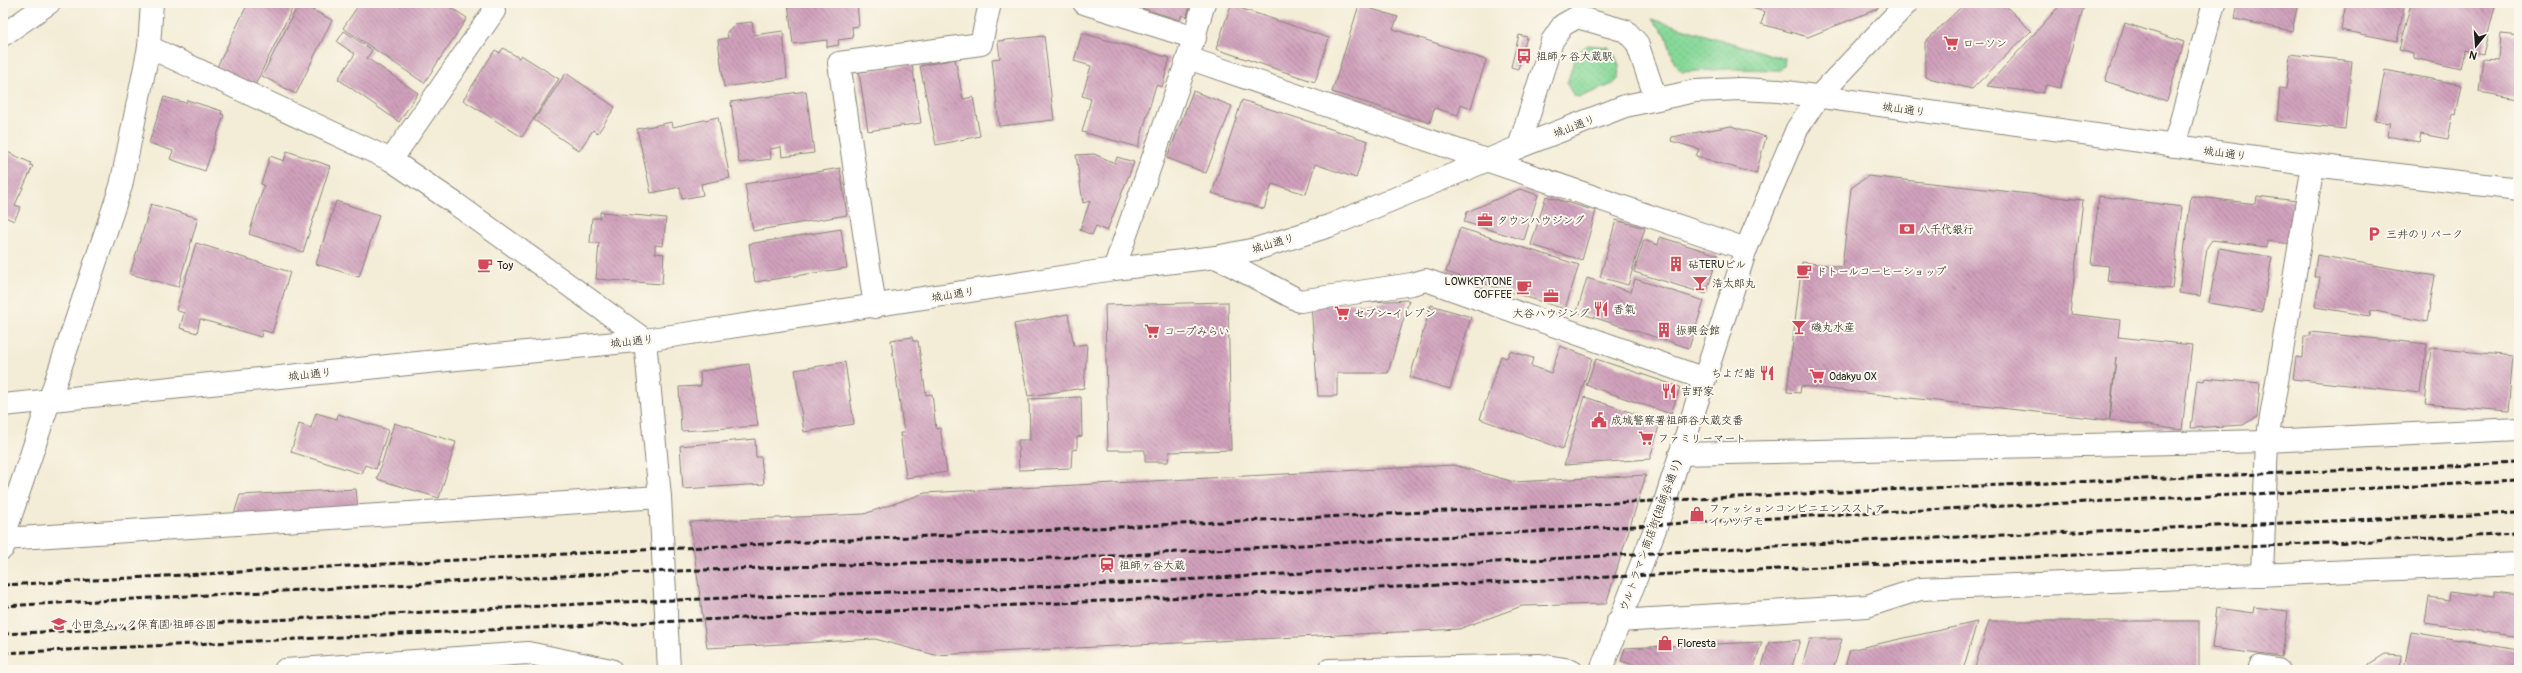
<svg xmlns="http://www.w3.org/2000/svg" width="2522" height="673" font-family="Pangolin,'Klee One',sans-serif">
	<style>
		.grass { fill: url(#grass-dots); stroke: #517a5a }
		.building { fill: url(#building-back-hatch) }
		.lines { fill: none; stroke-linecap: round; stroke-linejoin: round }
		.minor-casing { stroke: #888479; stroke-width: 24 }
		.minor { stroke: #fff; stroke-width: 22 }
		.rail { stroke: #1c1c1c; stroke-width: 3; stroke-dasharray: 6 3; stroke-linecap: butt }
		.labels { text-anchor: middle; stroke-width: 4; stroke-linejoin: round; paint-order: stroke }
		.poi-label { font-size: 11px; fill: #1c1c1c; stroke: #fbf7ec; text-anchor: start }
		.street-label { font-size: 11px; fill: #1c1c1c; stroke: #fbf7ec }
	</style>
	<defs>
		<pattern id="grass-dots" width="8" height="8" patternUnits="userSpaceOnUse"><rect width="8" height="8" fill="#86d898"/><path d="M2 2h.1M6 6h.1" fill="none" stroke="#73b982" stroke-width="1.8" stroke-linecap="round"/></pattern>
		<pattern id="building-back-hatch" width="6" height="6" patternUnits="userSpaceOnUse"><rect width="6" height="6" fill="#d0a1bc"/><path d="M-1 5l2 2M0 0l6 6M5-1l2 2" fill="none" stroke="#a88298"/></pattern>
	</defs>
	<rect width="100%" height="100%" fill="#fbf7ec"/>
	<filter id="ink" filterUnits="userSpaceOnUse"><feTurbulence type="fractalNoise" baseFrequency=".025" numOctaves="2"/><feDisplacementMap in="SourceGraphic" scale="8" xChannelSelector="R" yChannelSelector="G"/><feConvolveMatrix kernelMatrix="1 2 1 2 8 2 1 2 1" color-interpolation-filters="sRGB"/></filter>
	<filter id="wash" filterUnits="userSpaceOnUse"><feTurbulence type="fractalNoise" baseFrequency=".012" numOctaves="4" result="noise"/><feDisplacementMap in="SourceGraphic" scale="16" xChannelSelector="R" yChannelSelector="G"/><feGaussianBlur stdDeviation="0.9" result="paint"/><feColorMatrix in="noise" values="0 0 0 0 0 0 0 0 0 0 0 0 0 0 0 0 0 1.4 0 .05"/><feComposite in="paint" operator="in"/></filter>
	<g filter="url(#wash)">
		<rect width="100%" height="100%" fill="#f3ecd6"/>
		<!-- grass -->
		<g class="grass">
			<polygon points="1652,19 1785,59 1784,66 1780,70 1727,69 1682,72 1675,64 1666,35"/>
			<path d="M1588,45L1609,47C1617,57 1626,75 1613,84L1580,97L1574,96L1567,84L1576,54Z"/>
		</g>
		<g id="blocks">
			<!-- building -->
			<g class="building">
				<polygon points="248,3 295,3 255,85 217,67"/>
				<polygon points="299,3 332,20 296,94 262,76"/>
				<polygon points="360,3 444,3 467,18 424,83 343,28"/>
				<polygon points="788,3 857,3 859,26 852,27 853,38 838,40 839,45 827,47 827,40 793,44"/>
				<polygon points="1142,3 1190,3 1187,17 1182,15 1180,20 1141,8"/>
				<polygon points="1737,3 1881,3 1877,9 1808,37 1761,24 1765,12"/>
				<polygon points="1965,3 2003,3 2031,31 1972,89 1925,77 1925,42"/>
				<polygon points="2062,3 2085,3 2060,88 2046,85 2043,93 1987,86"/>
				<polygon points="2238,3 2298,3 2292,31 2235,19"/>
				<polygon points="2346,3 2405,3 2397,41 2341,30"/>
				<polygon points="2411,3 2484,3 2495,6 2483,54 2465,50 2461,69 2414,58 2414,53 2399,49"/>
				<polygon points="1231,5 1329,38 1315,82 1216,49"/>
				<polygon points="1359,5 1398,17 1393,29 1486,60 1471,108 1461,104 1458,115 1434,108 1430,123 1332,92"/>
				<polygon points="752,22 754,35 783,31 787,78 724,87 718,40 728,38 727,32 735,24"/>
				<polygon points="2125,23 2184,42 2167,101 2105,81"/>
				<polygon points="344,31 372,50 367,58 418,93 399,122 338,79 355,54 337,42"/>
				<polygon points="1082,33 1170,58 1162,87 1156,85 1138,147 1082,132 1091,99 1082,96 1091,66 1074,61"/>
				<polygon points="2501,34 2519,36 2519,99 2479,92 2483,59 2499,60"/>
				<polygon points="1519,35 1527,37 1518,69 1511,67"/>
				<polygon points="1044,36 1054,120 999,126 992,59 1000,58 998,41"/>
				<polygon points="503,48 519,58 521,55 559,79 522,137 463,100 495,50 500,53"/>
				<polygon points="2290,54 2352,61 2345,129 2277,121 2280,88 2286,89"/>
				<polygon points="955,59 963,99 973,97 980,136 936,145 920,66"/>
				<polygon points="912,64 921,123 868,131 859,72"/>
				<polygon points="2385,70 2462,85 2456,115 2453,114 2448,139 2421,134 2419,142 2387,136 2390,123 2375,121"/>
				<polygon points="566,73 615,107 598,133 593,130 579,151 534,120"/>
				<polygon points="806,91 814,153 782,157 781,147 770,149 771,159 739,163 731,102"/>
				<polygon points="1193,91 1232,106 1206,173 1167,158"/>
				<polygon points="164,97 186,103 187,100 222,111 221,114 224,115 205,171 170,159 173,151 149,143"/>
				<polygon points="1242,100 1368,141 1356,178 1315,164 1306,194 1272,184 1264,209 1212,193"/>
				<polygon points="718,117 730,178 701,184 703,195 682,199 680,187 651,193 637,129 672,122 673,127"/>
				<polygon points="1731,126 1766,137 1756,174 1696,156 1699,149 1671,141 1672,137"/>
				<polygon points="3,150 31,163 30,165 33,166 15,205 21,207 14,221 3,216"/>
				<polygon points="287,151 330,166 303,252 249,234 264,185 261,184 270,156 284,161"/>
				<polygon points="1094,154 1115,163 1117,157 1134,162 1107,231 1096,226 1092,235 1080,230 1090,201 1083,203 1076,155"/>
				<polygon points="840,168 847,215 753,231 745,184"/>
				<polygon points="1868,176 2083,200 2070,314 2120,320 2118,337 2192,345 2182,430 2110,420 2116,357 2109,420 1801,386 1800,393 1787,392 1802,262 1842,267 1851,188"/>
				<polygon points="1520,189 1538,195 1524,240 1464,222 1467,212"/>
				<polygon points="1546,196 1596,211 1582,260 1531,245"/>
				<polygon points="2099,196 2182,207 2172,289 2107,281 2109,266 2091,264"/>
				<polygon points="2191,196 2256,204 2257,196 2297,201 2292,244 2267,241 2267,247 2212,240 2207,247 2200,296 2179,293"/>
				<polygon points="336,201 379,215 359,277 316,264"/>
				<polygon points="151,204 198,218 178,287 130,274"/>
				<polygon points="600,212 666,218 663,246 655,245 655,253 664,254 662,284 596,279 599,243 590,243 592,218 600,218"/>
				<polygon points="1616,220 1645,228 1628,285 1600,277"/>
				<polygon points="1460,228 1579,265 1565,309 1446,272"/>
				<polygon points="841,229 847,268 755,282 749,244"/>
				<polygon points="1660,237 1718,255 1706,294 1634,272 1644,240 1658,245"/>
				<polygon points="196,243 290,272 272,333 262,330 261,337 200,319 197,333 180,328 184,313 176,310"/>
				<polygon points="2219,248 2272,257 2262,312 2209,303"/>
				<polygon points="2317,255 2435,276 2427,322 2371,310 2370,316 2315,307 2320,277 2314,277"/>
				<polygon points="1587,278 1631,292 1635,279 1704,301 1689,348 1577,312"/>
				<polygon points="1409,300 1388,373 1337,373 1337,396 1318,396 1311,305"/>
				<polygon points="1228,302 1231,450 1169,452 1168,462 1145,462 1145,450 1108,450 1105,305"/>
				<polygon points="1431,305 1471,317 1450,389 1410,377"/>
				<polygon points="1068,314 1074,346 1087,344 1084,388 1028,396 1014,324"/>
				<polygon points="2310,332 2427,344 2420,393 2293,379 2296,357 2303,358 2304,336 2310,336"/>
				<polygon points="912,337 913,341 918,341 926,395 932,394 936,429 940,428 947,472 906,478 900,433 904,433 891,340"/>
				<polygon points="1560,346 1592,358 1563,449 1480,419 1501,356 1507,358 1510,351 1533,358 1531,366 1551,373"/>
				<polygon points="2431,348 2513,356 2508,411 2425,404"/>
				<polygon points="1596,359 1680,387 1671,414 1586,385"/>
				<polygon points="845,362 854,424 804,432 795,370"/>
				<polygon points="749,364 758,426 681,431 679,387 701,386 700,373 702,371"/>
				<polygon points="2205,378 2260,383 2257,417 2243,425 2191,428 2197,380 2204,381"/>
				<polygon points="1081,397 1082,436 1077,437 1077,449 1072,450 1071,468 1019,470 1018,440 1030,440 1029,399"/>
				<polygon points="1585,397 1660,422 1650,459 1564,465"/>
				<polygon points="316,413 337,419 338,414 388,430 376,469 365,465 362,474 291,452 299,424 311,428"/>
				<polygon points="394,423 456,442 439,498 377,479"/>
				<polygon points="755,439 756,457 761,457 764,484 683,489 680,446"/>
				<polygon points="1454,465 1514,482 1646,475 1606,604 1522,606 1459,629 935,655 875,639 707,648 690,522 864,514 925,493"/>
				<polygon points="356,489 358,509 231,524 240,495"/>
				<polygon points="2450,592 2477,596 2477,594 2494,596 2494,592 2519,595 2519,637 2425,623 2429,597 2449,600"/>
				<polygon points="2254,607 2288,611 2282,657 2212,648 2217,608 2253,613"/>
				<polygon points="1989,621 2199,621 2199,670 1974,670"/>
				<polygon points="1977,622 1963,670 1844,670 1850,650"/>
				<polygon points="2411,632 2519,650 2519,670 2404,669"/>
				<polygon points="1810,639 1842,639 1833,670 1801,670"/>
				<polygon points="1800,640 1791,670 1761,670 1769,642"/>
				<polygon points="1762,642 1753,670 1650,670 1621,661 1625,648"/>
				<polygon points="2385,654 2401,655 2400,670 2368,670 2369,664"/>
			</g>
		</g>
	</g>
	<g filter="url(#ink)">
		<use href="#blocks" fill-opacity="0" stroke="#888479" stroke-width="1"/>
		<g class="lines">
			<!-- minor casing -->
			<g class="minor-casing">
				<g id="minor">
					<polyline points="1084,3 1195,38"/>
					<polyline points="3,35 49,3"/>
					<polyline points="149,47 391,160 456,204 645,340 660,497 669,670"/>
					<polyline points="1188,58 1746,249"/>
					<polyline points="2174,146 2214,3"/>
					<polyline points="1519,147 1552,41 1563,25 1577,17 1626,31 1637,43 1656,99"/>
					<polyline points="391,160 494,11"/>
					<polyline points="1216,257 1300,301 1412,284 1426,280 1705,379"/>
					<polyline points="1114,269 1188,58 1204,3"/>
					<polyline points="875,307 839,63 981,44 990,3"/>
					<polyline points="3,405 645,340 1114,269 1216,257 1256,249 1329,226 1519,147 1625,106 1695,91 1740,89 1779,91 2313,165 2519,189"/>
					<polyline points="1680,454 2267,441 2519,429"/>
					<polyline points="3,539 660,497"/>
					<polyline points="3,548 3,539 121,186 149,47 152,3"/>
					<polyline points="2262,575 2267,441 2313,165"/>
					<polyline points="1618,621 1867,606 1920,589 2519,564"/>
					<polyline points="285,670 528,653 611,670"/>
					<polyline points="1329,670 1540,665 1571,670"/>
					<polyline points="1601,670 1663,508 1746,249 1797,129 1818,97 1907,3"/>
					<polyline points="2260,670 2260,667 2278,670"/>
				</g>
			</g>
			<!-- minor -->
			<use href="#minor" class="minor"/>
			<!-- rail -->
			<g class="rail">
				<polyline points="3,585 621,551 1861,491 2519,463"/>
				<polyline points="3,606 618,573 1109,556 1862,513 2519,481"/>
				<polyline points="3,634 620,602 1111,584 1863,541 2519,513"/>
				<polyline points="3,653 2519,534"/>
			</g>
		</g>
	</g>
	<!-- icons -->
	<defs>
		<g id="supermarket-bare" transform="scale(1.2)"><path d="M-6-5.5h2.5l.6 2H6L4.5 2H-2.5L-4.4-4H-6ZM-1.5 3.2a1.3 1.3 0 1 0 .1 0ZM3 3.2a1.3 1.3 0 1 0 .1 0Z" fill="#d1495b" stroke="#fbf7ec" stroke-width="2.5" paint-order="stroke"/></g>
		<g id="bus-bare" transform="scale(1.2)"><path d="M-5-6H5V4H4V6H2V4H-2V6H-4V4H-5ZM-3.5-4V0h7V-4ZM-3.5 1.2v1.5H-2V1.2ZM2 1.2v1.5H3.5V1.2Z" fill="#d1495b" stroke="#fbf7ec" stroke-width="2.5" paint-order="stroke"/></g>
		<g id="office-bare" transform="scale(1.2)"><path d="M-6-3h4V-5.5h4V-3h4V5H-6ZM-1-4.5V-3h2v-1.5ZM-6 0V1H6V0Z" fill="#d1495b" stroke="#fbf7ec" stroke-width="2.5" paint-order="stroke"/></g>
		<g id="bank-bare" transform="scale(1.2)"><path d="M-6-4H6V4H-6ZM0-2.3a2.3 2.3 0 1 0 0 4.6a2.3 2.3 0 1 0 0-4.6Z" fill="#d1495b" stroke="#fbf7ec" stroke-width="2.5" paint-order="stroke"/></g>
		<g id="parking-bare" transform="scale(1.2)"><path d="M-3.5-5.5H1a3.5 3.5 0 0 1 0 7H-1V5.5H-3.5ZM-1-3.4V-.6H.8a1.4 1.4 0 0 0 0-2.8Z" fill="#d1495b" stroke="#fbf7ec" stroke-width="2.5" paint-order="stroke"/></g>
		<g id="building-bare" transform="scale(1.2)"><path d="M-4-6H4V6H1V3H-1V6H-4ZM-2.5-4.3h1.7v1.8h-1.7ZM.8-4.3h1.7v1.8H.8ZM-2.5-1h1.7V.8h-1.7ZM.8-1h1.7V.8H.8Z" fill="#d1495b" stroke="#fbf7ec" stroke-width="2.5" paint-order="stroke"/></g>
		<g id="cafe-bare" transform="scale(1.2)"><path d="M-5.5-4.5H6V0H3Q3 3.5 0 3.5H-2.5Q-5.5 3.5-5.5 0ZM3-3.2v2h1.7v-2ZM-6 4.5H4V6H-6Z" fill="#d1495b" stroke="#fbf7ec" stroke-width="2.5" paint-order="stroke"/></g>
		<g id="bar-bare" transform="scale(1.2)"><path d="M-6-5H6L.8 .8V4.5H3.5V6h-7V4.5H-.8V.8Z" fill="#d1495b" stroke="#fbf7ec" stroke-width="2.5" paint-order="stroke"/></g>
		<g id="restaurant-bare" transform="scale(1.2)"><path d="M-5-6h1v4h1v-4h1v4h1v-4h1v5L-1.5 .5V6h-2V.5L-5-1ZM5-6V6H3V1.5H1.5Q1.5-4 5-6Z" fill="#d1495b" stroke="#fbf7ec" stroke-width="2.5" paint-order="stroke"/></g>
		<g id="civic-bare" transform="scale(1.2)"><path d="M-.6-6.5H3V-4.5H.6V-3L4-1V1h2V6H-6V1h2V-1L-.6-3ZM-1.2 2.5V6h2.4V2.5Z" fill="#d1495b" stroke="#fbf7ec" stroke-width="2.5" paint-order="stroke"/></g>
		<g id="shop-bare" transform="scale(1.2)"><path d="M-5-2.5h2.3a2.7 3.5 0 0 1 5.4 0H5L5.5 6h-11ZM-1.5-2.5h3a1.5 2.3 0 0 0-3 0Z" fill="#d1495b" stroke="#fbf7ec" stroke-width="2.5" paint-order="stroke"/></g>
		<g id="station-bare" transform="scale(1.2)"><path d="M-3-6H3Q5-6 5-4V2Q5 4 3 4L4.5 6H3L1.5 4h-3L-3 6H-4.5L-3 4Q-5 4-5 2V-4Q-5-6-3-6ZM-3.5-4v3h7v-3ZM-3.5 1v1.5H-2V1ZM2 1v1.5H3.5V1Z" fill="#d1495b" stroke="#fbf7ec" stroke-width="2.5" paint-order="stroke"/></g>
		<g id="school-bare" transform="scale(1.2)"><path d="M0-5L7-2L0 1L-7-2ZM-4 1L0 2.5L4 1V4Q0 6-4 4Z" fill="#d1495b" stroke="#fbf7ec" stroke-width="2.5" paint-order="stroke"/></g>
	</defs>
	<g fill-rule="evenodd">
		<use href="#supermarket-bare" x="1951" y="43"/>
		<use href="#bus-bare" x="1524" y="56"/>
		<use href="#office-bare" x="1485" y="220"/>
		<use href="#bank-bare" x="1907" y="229"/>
		<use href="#parking-bare" x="2374" y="234"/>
		<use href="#building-bare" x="1676" y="264"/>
		<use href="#cafe-bare" x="485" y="265"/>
		<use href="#cafe-bare" x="1804" y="271"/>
		<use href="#bar-bare" x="1700" y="283"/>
		<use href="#cafe-bare" x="1524" y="287"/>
		<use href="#office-bare" x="1551" y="296"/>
		<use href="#restaurant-bare" x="1601" y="309"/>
		<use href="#supermarket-bare" x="1342" y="313"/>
		<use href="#bar-bare" x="1799" y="327"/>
		<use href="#building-bare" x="1664" y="330"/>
		<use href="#supermarket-bare" x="1152" y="331"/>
		<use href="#restaurant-bare" x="1767" y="373"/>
		<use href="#supermarket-bare" x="1817" y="376"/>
		<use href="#restaurant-bare" x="1669" y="391"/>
		<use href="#civic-bare" x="1599" y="420"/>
		<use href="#supermarket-bare" x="1646" y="438"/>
		<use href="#shop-bare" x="1697" y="514"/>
		<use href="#station-bare" x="1107" y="565"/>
		<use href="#school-bare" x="59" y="624"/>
		<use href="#shop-bare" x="1665" y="643"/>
	</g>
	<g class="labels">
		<!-- poi labels -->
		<g class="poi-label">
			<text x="1963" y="47">ローソン</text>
			<text x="1536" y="60">祖師ヶ谷大蔵駅</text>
			<text x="1497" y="224">タウンハウジング</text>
			<text x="1919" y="233">八千代銀行</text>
			<text x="2386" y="238">三井のリパーク</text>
			<text x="1688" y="268">砧TERUビル</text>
			<text x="497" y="269">Toy</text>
			<text x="1816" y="275">ドトールコーヒーショップ</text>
			<text x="1512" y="285" text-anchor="end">LOWKEYTONE<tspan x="1512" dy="13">COFFEE</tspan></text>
			<text x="1712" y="287">浩太郎丸</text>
			<text x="1613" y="313">香氣</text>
			<text x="1354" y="317">セブン-イレブン</text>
			<text x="1551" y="317" text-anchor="middle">大谷ハウジング</text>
			<text x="1811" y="331">磯丸水産</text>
			<text x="1676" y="334">振興会館</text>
			<text x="1164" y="335">コープみらい</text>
			<text x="1755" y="377" text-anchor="end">ちよだ鮨</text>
			<text x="1829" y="380">Odakyu OX</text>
			<text x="1681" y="395">吉野家</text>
			<text x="1611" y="424">成城警察署祖師谷大蔵交番</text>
			<text x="1658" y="442">ファミリーマート</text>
			<text x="1709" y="512">ファッションコンビニエンスストア<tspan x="1709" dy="13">イッツデモ</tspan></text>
			<text x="1119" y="569">祖師ヶ谷大蔵</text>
			<text x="71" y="628">小田急ムック保育園 祖師谷園</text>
			<text x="1677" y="647">Floresta</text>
		</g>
		<!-- street labels -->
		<g class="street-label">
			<text transform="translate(1904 109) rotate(8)" y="4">城山通り</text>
			<text transform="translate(1574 126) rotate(-21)" y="4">城山通り</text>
			<text transform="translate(2225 153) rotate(8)" y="4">城山通り</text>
			<text transform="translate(1273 243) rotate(-16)" y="4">城山通り</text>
			<text transform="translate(953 294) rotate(-9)" y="4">城山通り</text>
			<text transform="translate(632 341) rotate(-6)" y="4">城山通り</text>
			<text transform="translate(310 374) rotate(-6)" y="4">城山通り</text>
			<text transform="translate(1650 535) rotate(-70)" y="4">ウルトラマン商店街(祖師谷通り)</text>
		</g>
	</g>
	<!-- margin -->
	<rect width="2522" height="673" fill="none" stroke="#fbf7ec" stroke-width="16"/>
	<!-- north arrow -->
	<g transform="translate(2476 46) rotate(197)" stroke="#fbf7ec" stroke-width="3" paint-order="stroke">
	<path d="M0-3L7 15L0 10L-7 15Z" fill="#1c1c1c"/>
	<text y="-6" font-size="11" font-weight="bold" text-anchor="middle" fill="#1c1c1c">N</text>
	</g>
</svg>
